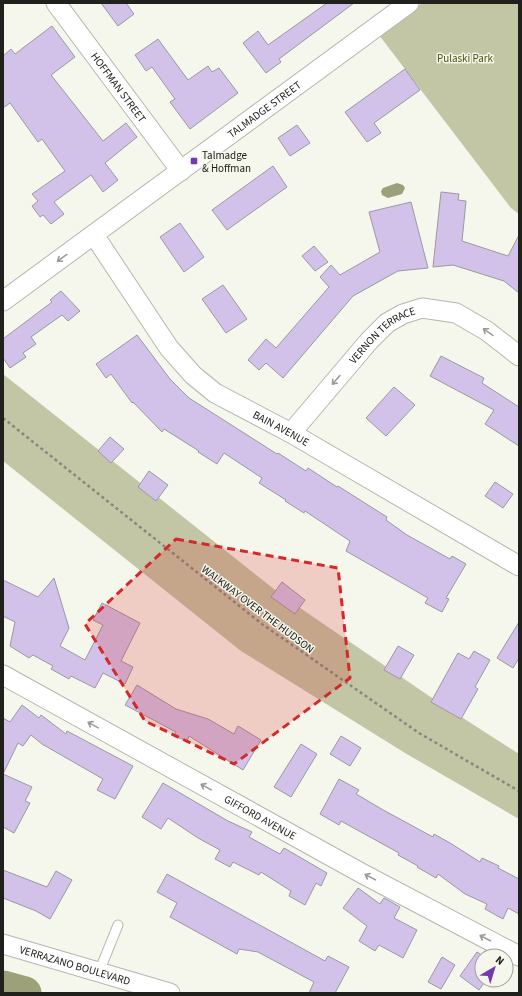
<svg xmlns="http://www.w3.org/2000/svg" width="522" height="996" font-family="'Source Sans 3',sans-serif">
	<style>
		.green { fill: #c2c6a4 }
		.water { fill: #9ca179 }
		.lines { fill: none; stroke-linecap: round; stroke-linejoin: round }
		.river { stroke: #9ca179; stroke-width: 33 }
		.building { fill: #d2c2e9; stroke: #9c98a2 }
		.lane-casing { stroke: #b5b7ad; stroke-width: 11 }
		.street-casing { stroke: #b5b7ad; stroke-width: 21 }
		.path { stroke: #878780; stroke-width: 2.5; stroke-dasharray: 3 3; stroke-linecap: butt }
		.lane { stroke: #fff; stroke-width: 9 }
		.street { stroke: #fff; stroke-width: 19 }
		.oneway { stroke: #9b9b99 }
		.marked { fill: #d62828; fill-opacity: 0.2; stroke: #d62828; stroke-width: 3; stroke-dasharray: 8 5; stroke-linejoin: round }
		.poi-dot { fill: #7439ae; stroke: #f5f6ec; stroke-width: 1.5 }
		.labels { text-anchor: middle; stroke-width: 3; stroke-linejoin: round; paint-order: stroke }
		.park-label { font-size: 11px; fill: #4c510d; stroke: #f5f6ec }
		.street-label { font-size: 11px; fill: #20201c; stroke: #f5f6ec }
		.poi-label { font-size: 11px; fill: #20201c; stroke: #f5f6ec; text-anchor: start }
	</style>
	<rect width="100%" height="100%" fill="#f5f6ec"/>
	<!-- green -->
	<g class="green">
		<polygon points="422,3 519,3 519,214 511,208 379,35"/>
		<polygon points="3,374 284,597 438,702 519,754 519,819 405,753 241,651 3,461"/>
	</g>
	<!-- water -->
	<polygon class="water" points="397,183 403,185 405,188 402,194 388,198 382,195 381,191 383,188"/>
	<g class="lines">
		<!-- river -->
		<polyline class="river" points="3,987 25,993"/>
	</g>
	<!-- building -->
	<g class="building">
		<polygon points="101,3 126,3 134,14 118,26"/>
		<polygon points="327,3 354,3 279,59 281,62 266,73 243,43 258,31 268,45"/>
		<polygon points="52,26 75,57 51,75 103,141 126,123 137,137 105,163 118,180 103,192 91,175 54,202 64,214 51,224 43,215 40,217 32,206 38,201 32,194 65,171 42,139 38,142 10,103 3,108 3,56 11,49 15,54"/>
		<polygon points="158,39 188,80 208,66 212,72 219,68 238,93 190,129 170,102 175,99 152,67 146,71 135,55"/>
		<polygon points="405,69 420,90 374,123 381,133 367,142 345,112"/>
		<polygon points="297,125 310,143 290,156 278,138"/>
		<polygon points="273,166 287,187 227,230 212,210"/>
		<polygon points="441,192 459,194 458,200 466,201 462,241 508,256 519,235 519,293 504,281 453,265 433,267"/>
		<polygon points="411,202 428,268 398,271 353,296 283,378 266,363 259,370 248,360 266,339 276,348 329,287 320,277 331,265 340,275 380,252 369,212"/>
		<polygon points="180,223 204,257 184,272 160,237"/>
		<polygon points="314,246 328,262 315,271 302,256"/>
		<polygon points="223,285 247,319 226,333 202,299"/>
		<polygon points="61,291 80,311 68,321 62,315 31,337 36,344 23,353 26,357 10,368 3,358 3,339 52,302 50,300"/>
		<polygon points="137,335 170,379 189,398 277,454 278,453 306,471 308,468 337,487 338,486 387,517 386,520 407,535 450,559 452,556 466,564 446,598 449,599 442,612 425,603 428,598 346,551 350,541 305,511 304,513 285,501 286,500 259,483 262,478 224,453 217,464 198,452 199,451 164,429 162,432 133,402 132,403 111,374 106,378 96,364"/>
		<polygon points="441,356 484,378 482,383 519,407 519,446 485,424 494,410 430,376"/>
		<polygon points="394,387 415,405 386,436 366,418"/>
		<polygon points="110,437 124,449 111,463 98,451"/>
		<polygon points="149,471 168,485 156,501 138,487"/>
		<polygon points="495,482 513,494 503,508 485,496"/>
		<polygon points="54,578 69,628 60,646 85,660 103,625 93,620 102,603 140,623 121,661 133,667 125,684 103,673 95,688 71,676 69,679 51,669 53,666 33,655 29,658 10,646 15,622 3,616 3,580 38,597"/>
		<polygon points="282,582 305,600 295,614 271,597"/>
		<polygon points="519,622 519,658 513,668 497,658"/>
		<polygon points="398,646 414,655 400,679 384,670"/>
		<polygon points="474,651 490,660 475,687 478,689 461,719 431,702 458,653 469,659"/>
		<polygon points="137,685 176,709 208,719 234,734 238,726 261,740 243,770 189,736 187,741 174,736 176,732 125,705"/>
		<polygon points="22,705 39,718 41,715 66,734 67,731 133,766 115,799 97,790 103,779 42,744 31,735 23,746 18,743 3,774 32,787 25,801 30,803 14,833 3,827 3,718 10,722"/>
		<polygon points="341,736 361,748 350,766 330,754"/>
		<polygon points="301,744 317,754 291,797 274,787"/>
		<polygon points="339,779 359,790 356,794 385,811 433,837 434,834 450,843 480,862 482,858 499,866 498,868 519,879 519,914 508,908 503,919 485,909 487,904 465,894 438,874 436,878 417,867 418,866 398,855 399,853 341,821 339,825 320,814"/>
		<polygon points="163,783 228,821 252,832 249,837 280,854 284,848 327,873 321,886 316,883 305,905 289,896 291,891 261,872 259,875 233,862 230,867 215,859 220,850 198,838 168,818 161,829 142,817"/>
		<polygon points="3,870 47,887 56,871 72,880 50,919 36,911 3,898"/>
		<polygon points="167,874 325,961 328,956 349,967 335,993 309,993 314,982 258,952 239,949 237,954 170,917 177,903 157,892"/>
		<polygon points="358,888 380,904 384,898 400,907 394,918 417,930 403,958 379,945 375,951 359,941 367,926 343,908"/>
		<polygon points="477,952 483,956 482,980 486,980 479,990 460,976"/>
		<polygon points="442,957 455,965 441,989 428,982"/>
	</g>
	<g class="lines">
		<!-- lane casing -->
		<g class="lane-casing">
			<polyline id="lane" points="99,972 118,925"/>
		</g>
		<!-- street casing -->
		<g class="street-casing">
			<g id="street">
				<path id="s1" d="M56,3L181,171"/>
				<path id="s2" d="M94,235L169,348L193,375L215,393L291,433L519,566"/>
				<path id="s3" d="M3,301L409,3"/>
				<path id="s4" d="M291,433L369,341L387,323L403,314L422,308L456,313L487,331L519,356"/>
				<path id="s5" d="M3,675L363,874L519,956"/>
				<path id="s6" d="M3,944L170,993"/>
			</g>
		</g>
		<!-- path -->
		<polyline class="path" points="3,418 262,624 419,733 519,791"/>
		<!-- lane -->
		<use href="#lane" class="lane"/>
		<!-- street -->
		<use href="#street" class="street"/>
	</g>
	<!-- one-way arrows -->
	<defs><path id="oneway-shaft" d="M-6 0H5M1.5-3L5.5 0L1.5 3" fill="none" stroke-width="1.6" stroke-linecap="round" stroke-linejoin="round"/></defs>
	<g class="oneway">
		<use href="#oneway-shaft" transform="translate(62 258) rotate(144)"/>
		<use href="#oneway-shaft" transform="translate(488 332) rotate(-145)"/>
		<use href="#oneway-shaft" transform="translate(336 380) rotate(130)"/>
		<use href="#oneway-shaft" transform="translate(93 725) rotate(-151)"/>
		<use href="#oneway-shaft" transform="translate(206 787) rotate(-151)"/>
		<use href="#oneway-shaft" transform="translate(370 877) rotate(-152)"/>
		<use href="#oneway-shaft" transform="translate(485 938) rotate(-152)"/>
	</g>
	<!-- marked area -->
	<path class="marked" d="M176,539L338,568L350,678L234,764L145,721L85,624Z"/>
	<!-- markers -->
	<rect class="poi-dot" x="190" y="157" width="8" height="8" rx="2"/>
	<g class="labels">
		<!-- park labels -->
		<g class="park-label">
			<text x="465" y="62">Pulaski Park</text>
		</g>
		<!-- street labels -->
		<g class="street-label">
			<text dy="4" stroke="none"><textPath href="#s1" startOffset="105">HOFFMAN STREET</textPath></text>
			<text dy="4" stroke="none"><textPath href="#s3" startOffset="324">TALMADGE STREET</textPath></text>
			<text dy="4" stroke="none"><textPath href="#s4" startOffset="135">VERNON TERRACE</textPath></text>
			<text dy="4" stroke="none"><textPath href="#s2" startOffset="275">BAIN AVENUE</textPath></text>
			<text transform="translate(258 609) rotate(37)" y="4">WALKWAY OVER THE HUDSON</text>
			<text dy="4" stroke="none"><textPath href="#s5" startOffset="294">GIFFORD AVENUE</textPath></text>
			<text dy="4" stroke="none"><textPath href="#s6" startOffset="75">VERRAZANO BOULEVARD</textPath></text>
		</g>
		<!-- poi labels -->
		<g class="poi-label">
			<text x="202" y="159">Talmadge<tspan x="202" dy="13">&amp; Hoffman</tspan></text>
		</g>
	</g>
	<!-- border -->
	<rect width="522" height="996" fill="none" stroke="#20201c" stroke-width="8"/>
	<!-- north arrow -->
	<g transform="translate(494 968) rotate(38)"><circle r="19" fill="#f5f6ec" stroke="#a0a099"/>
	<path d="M0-3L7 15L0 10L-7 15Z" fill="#7439ae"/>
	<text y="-6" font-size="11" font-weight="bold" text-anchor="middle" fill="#20201c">N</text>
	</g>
</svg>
